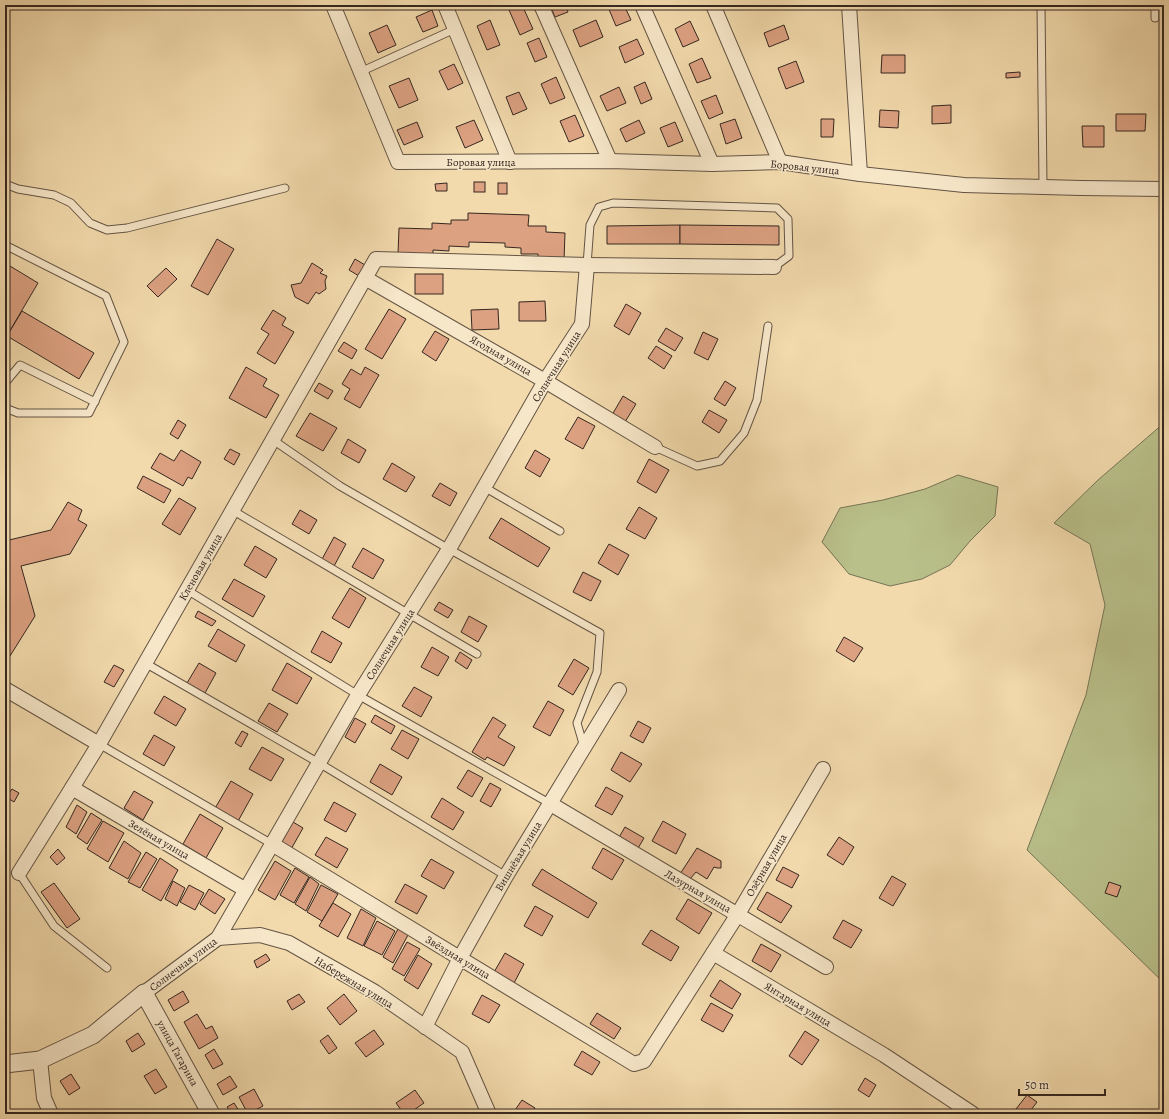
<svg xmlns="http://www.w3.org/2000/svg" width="1169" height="1119" font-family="Alegreya,serif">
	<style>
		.green { fill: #b9c08a; stroke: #777456 }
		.building { fill: #dca181; stroke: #352721 }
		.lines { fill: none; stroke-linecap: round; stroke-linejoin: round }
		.service-casing { stroke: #645444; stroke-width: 9 }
		.minor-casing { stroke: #645444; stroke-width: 16 }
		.tertiary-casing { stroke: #645444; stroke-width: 19 }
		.service { stroke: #f7e7c9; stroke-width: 7 }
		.minor { stroke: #f7e7c9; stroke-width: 14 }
		.tertiary { stroke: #f7e7c9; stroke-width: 17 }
		.labels { text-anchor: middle; stroke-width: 3; stroke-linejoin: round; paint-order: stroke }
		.street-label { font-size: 11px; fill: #352721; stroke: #f7e7c9 }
	</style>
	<rect width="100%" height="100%" fill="#f2daac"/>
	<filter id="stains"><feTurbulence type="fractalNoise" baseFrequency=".005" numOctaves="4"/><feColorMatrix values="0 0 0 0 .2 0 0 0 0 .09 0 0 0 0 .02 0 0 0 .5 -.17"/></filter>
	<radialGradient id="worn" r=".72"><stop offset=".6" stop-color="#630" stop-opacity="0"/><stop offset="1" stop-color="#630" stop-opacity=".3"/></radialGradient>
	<!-- green -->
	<g class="green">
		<polygon points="1164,423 1164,983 1027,850 1086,695 1105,605 1090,544 1054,523 1098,480"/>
		<polygon points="958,475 998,487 995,516 970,541 950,565 922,579 890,586 849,574 822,542 840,508 883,500 925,489"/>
	</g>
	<!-- building -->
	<g class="building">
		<polygon points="520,5 522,5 533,29 520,35 509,10"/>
		<polygon points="550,5 565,5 568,12 555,17"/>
		<polygon points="613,5 624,5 631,20 616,26 608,7"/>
		<polygon points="432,10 438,26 423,32 416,17"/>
		<polygon points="490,20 500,45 487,50 477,26"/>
		<polygon points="596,20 603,37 580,47 573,30"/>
		<polygon points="690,21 699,40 683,47 675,29"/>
		<polygon points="387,25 396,45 378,53 369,33"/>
		<polygon points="784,25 789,39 769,47 764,33"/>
		<polygon points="539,38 547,57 535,62 527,43"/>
		<polygon points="637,39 644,54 625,63 619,47"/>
		<polygon points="882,55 905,55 905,73 881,73"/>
		<polygon points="702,58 711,78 697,83 689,64"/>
		<polygon points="796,61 804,82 786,89 778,68"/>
		<polygon points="454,64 463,83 448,90 439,71"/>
		<polygon points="1020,72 1020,77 1006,78 1006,73"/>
		<polygon points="556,77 565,98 550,104 541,84"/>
		<polygon points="409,78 418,100 399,108 389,86"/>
		<polygon points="645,82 652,99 641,104 634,87"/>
		<polygon points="619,87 626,103 607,111 600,96"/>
		<polygon points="519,92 527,109 513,115 506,97"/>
		<polygon points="716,95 723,113 709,119 701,101"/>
		<polygon points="951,105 951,123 932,124 932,106"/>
		<polygon points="880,110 899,111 898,128 879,127"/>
		<polygon points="1116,114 1146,114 1145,131 1116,131"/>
		<polygon points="575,115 584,136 569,142 560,121"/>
		<polygon points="735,119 742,138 726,144 720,124"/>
		<polygon points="821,119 834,119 833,137 821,137"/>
		<polygon points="474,120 483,140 465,148 456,127"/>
		<polygon points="639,120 645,133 626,142 620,129"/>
		<polygon points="417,122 423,137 404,145 397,130"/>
		<polygon points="675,122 683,141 668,147 660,128"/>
		<polygon points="1082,126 1104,126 1104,147 1083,147"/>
		<rect x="474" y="182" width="11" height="10"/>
		<polygon points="447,183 447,191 436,191 435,184"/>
		<rect x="498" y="183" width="9" height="11"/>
		<polygon points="468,213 529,215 528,226 546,226 546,232 565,233 564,261 538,260 538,254 521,254 521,248 505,247 505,243 469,242 469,247 449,246 449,251 433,250 433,255 398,254 399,228 432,229 432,223 451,224 451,220 468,220"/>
		<polygon points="680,225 680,244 607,244 607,226"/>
		<polygon points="680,225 779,226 779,245 680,244"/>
		<polygon points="217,239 234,249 208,295 191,286"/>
		<polygon points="355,259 365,265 359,276 349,270"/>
		<polygon points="5,263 38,283 5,339"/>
		<polygon points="312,263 323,270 320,273 327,276 325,281 326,289 319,294 316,292 308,304 295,297 291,285 301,283"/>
		<polygon points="166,268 177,279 158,297 147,286"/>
		<rect x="415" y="274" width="28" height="20"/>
		<polygon points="545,301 546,321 519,321 519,302"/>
		<polygon points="626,304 641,313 629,335 614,326"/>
		<polygon points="389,309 406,319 382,359 365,349"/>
		<polygon points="498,309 499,329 472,330 471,310"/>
		<polygon points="273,310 286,318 282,325 294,332 275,364 257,353 269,334 261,329"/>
		<polygon points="22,311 94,353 79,379 7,336"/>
		<polygon points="666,328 683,338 675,351 658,341"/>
		<polygon points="435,331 449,339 436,361 422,352"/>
		<polygon points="703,332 718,339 708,360 694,353"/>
		<polygon points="344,342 357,350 352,359 338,351"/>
		<polygon points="656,346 672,356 664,369 648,358"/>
		<polygon points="246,367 267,379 263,386 279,395 266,418 229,398"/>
		<polygon points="365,367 379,375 360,408 344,399 350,389 342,384 351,369 361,375"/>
		<polygon points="725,381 736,388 725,406 714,399"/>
		<polygon points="319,383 333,391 328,399 314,391"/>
		<polygon points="623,396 636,404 625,422 612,415"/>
		<polygon points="709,410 727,420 719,433 702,422"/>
		<polygon points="310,413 337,428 323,451 296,436"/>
		<polygon points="578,417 595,426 583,449 565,439"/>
		<polygon points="178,420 186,425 178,439 170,434"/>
		<polygon points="348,439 366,450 359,463 341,453"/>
		<polygon points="230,449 240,454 234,465 224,459"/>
		<polygon points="181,450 201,462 192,479 188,477 183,486 151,468 160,453 174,461"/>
		<polygon points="535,450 550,459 540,477 525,468"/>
		<polygon points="649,459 669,470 656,493 637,482"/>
		<polygon points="392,463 415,477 406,492 383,479"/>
		<polygon points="143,476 171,490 164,503 137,488"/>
		<polygon points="440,483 457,493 450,506 432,496"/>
		<polygon points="179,498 196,508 180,535 162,524"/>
		<polygon points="68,502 82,510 78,520 87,525 70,554 21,566 35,616 5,664 5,552 7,552 5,541 51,530"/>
		<polygon points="639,507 657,518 645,539 626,529"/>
		<polygon points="300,510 317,520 309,534 292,524"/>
		<polygon points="501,518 550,548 538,567 489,538"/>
		<polygon points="334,537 346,544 333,568 321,561"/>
		<polygon points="609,544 629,555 618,575 598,563"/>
		<polygon points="255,546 277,559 266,578 244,565"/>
		<polygon points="363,548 384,560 373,579 352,567"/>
		<polygon points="583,572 601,581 591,601 573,592"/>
		<polygon points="234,579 265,596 253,617 222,599"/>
		<polygon points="350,588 366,598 349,628 332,618"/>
		<polygon points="439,602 453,610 448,618 434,610"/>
		<polygon points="198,611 216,621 212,626 195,617"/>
		<polygon points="469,616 487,626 478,642 461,632"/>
		<polygon points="218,629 245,645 236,662 208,646"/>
		<polygon points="322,631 342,643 331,663 311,652"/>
		<polygon points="844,637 863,648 854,662 836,651"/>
		<polygon points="432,647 449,657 438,676 421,667"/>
		<polygon points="460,652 472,660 467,669 455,661"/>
		<polygon points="574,659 589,668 573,695 558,686"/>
		<polygon points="199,663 216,673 205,693 187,683"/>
		<polygon points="287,663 312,678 297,704 272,690"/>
		<polygon points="114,665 124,670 114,687 104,682"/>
		<polygon points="414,687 432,697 421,717 402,706"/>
		<polygon points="164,696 186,709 176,726 154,713"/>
		<polygon points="548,701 564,710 550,736 533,727"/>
		<polygon points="269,703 288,714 277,732 258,721"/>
		<polygon points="375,715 395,726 391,734 371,722"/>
		<polygon points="493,717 506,725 498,737 515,747 504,766 487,757 485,760 472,752"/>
		<polygon points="355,718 366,724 355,743 345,737"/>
		<polygon points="638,721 651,728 643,743 630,736"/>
		<polygon points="402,730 419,739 408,759 391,749"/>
		<polygon points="242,731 248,734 241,747 235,743"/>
		<polygon points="154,735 175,747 164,766 143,754"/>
		<polygon points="262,747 284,759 271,781 249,769"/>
		<polygon points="621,752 642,764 630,782 611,770"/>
		<polygon points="380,764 402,777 392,795 370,782"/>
		<polygon points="468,770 483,778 472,797 457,788"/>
		<polygon points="231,781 253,794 237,823 214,810"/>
		<polygon points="490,783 501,789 491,807 480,801"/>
		<polygon points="606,787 623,796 612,815 595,806"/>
		<polygon points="12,789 19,793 14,802 6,797"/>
		<polygon points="134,791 153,802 143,820 124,808"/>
		<polygon points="442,798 464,812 453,830 431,817"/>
		<polygon points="334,802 356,814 346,832 324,820"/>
		<polygon points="77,805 87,812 76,834 66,827"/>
		<polygon points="91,813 102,820 87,844 77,837"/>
		<polygon points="200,814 223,828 206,858 183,844"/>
		<polygon points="103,821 124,833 108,862 87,849"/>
		<polygon points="663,821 686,834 676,854 652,841"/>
		<polygon points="293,822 303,828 290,851 280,845"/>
		<polygon points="625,827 644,838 637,850 618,839"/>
		<polygon points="326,837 348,849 337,868 315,855"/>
		<polygon points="839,837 854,847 843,865 827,855"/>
		<polygon points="124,841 141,853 128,879 109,868"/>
		<polygon points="603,848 624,860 612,880 592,868"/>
		<polygon points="697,848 721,861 721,868 717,868 714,867 707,879 696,872 690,879 680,874"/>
		<polygon points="58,849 65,858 57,865 50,857"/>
		<polygon points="146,852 157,859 140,888 128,882"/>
		<polygon points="160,858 178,870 161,901 142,890"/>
		<polygon points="431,859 454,872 444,889 421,876"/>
		<polygon points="275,861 291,871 275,900 258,890"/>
		<polygon points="783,867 799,875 792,888 776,880"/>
		<polygon points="295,868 309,877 294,903 280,895"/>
		<polygon points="542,869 597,903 588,918 532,885"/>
		<polygon points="892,876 906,884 893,906 879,898"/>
		<polygon points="310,877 319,884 306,911 295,904"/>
		<polygon points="173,881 185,888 177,906 165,899"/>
		<polygon points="1109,882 1121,886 1117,897 1105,893"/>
		<polygon points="54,883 80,919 67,928 41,892"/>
		<polygon points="405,884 427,896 417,914 395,902"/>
		<polygon points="189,885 204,893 195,910 180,902"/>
		<polygon points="321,885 338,894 322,921 307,912"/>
		<polygon points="209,889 225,899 215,914 200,904"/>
		<polygon points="767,892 792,906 781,923 757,909"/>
		<polygon points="688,899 712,913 699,934 676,919"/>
		<polygon points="333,903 351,914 338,937 319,926"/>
		<polygon points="535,906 553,916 542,936 524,926"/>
		<polygon points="361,909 376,918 363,946 347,938"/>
		<polygon points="843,920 862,930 851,948 833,938"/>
		<polygon points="377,921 395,931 382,955 364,946"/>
		<polygon points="398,929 408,935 393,963 383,957"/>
		<polygon points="651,930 679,947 671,961 642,944"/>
		<polygon points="407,942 420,949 404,976 392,969"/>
		<polygon points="761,944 781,955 771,972 752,961"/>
		<polygon points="505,953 524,964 513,985 493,974"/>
		<polygon points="266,954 270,960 257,968 254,961"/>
		<polygon points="418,955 432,964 418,989 404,980"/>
		<polygon points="720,980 741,994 732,1009 710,996"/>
		<polygon points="183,991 189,1002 174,1011 168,1000"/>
		<polygon points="299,994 305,1002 292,1010 287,1001"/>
		<polygon points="344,994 357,1011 340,1025 327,1008"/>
		<polygon points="482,995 500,1005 489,1023 472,1014"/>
		<polygon points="711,1003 733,1015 723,1032 701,1020"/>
		<polygon points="597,1013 621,1028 614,1039 590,1024"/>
		<polygon points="197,1014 206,1029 212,1026 218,1038 199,1049 184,1022"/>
		<polygon points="374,1030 384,1044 366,1057 355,1043"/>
		<polygon points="805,1031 819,1040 802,1065 789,1056"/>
		<polygon points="138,1033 145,1044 132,1052 126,1041"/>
		<polygon points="328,1035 337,1048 329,1054 320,1041"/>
		<polygon points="214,1049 223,1064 213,1069 205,1055"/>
		<polygon points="582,1051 600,1062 592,1075 574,1065"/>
		<polygon points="156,1069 167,1087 155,1094 144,1076"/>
		<polygon points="71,1074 80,1088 69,1095 60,1081"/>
		<polygon points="230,1076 237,1087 223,1095 217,1084"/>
		<polygon points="865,1078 876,1085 869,1097 858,1090"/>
		<polygon points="254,1089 263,1106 248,1114 239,1097"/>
		<polygon points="415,1090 424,1103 408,1114 404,1114 396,1103"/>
		<polygon points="1027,1095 1037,1102 1028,1114 1012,1114"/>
		<polygon points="522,1100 535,1108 532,1114 515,1114 513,1113"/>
		<polygon points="234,1103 241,1114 232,1114 227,1107"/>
	</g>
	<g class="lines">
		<!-- service casing -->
		<g class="service-casing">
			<g id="service">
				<polyline points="1041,5 1043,186"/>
				<polyline points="1155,18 1155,5"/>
				<polyline points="360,72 455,29"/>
				<polyline points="5,184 18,189 54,195 71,203 90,223 107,230 127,228 285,188"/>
				<polyline points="5,245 106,296 124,342 89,413 18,413 5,408"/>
				<polyline points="587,265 590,225 599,207 613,203 777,208 788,219 789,256 774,267"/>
				<polyline points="5,383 20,365 95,402"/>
				<polyline points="273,440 340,486 449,549 600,633 597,672 577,723 584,747"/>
				<polyline points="655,447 697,466 720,461 744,433 757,400 768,326"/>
				<polyline points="484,487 560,531"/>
				<polyline points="232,510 477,654"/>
				<polyline points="187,590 358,695 549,803"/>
				<polyline points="145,663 319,763 506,876"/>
				<polyline points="99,744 272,844"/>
				<polyline points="19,873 54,926 107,968"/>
			</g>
		</g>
		<!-- minor casing -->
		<g class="minor-casing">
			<g id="minor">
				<polyline points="333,5 398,162 610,161 712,164 780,162 860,174 964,185 1081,188 1164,189"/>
				<polyline points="445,5 510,162"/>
				<polyline points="541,5 610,161"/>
				<polyline points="642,5 712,164"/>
				<polyline points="713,5 780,162"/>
				<polyline points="849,5 860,174"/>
				<polyline points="365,278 545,381 655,447"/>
				<polyline points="5,689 99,744"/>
				<polyline points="72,788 246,890"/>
				<polyline points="549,803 826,967"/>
				<polyline points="272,844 634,1064 644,1061 738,914 823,769"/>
				<polyline points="19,873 72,788 99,744 376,259 587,265 774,267"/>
				<polyline points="218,938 260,935 289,943 375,992 462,1052 489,1114"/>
				<polyline points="713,953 884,1055 973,1114"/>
				<polyline points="144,993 218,938 358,695 449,549 545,381 582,324 587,265"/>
				<polyline points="425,1027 460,958 506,876 619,690"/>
				<polyline points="40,1060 44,1098 51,1114"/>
			</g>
		</g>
		<!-- tertiary casing -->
		<g class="tertiary-casing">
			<polyline id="tertiary" points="5,1064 40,1060 93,1035 144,993 211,1114"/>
		</g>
		<!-- service -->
		<use href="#service" class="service"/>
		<!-- minor -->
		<use href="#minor" class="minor"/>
		<!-- tertiary -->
		<use href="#tertiary" class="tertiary"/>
	</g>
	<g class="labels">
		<!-- street labels -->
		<g class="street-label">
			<text x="481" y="166">Боровая улица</text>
			<text transform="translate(805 167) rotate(6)" y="4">Боровая улица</text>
			<text transform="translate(501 355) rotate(30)" y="4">Ягодная улица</text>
			<text transform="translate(556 366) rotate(-58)" y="4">Солнечная улица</text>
			<text transform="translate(200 567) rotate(-60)" y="4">Кленовая улица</text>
			<text transform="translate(390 644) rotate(-58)" y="4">Солнечная улица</text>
			<text transform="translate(159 839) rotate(30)" y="4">Зелёная улица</text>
			<text transform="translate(518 856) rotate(-59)" y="4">Вишнёвая улица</text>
			<text transform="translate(766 865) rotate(-60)" y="4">Озёрная улица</text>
			<text transform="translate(698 891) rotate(30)" y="4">Лазурная улица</text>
			<text transform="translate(458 957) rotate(31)" y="4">Звёздная улица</text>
			<text transform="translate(183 964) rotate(-37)" y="4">Солнечная улица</text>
			<text transform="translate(354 982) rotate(31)" y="4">Набережная улица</text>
			<text transform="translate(798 1004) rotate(31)" y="4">Янтарная улица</text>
			<text transform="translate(178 1053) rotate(61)" y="4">улица Гагарина</text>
		</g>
	</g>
	<!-- margin -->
	<rect width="1169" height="1119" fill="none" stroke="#f2daac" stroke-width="20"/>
	<rect x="6" y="6" width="1157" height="1107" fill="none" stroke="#352721" stroke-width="2"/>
	<rect x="10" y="10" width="1149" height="1099" fill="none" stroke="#352721"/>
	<!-- scale -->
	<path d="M1019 1089v6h86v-6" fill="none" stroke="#352721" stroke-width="2"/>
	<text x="1025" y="1089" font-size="12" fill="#352721" stroke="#f7e7c9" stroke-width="3" paint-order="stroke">50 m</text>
	<rect width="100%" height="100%" filter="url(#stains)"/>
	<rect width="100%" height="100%" fill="url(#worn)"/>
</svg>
